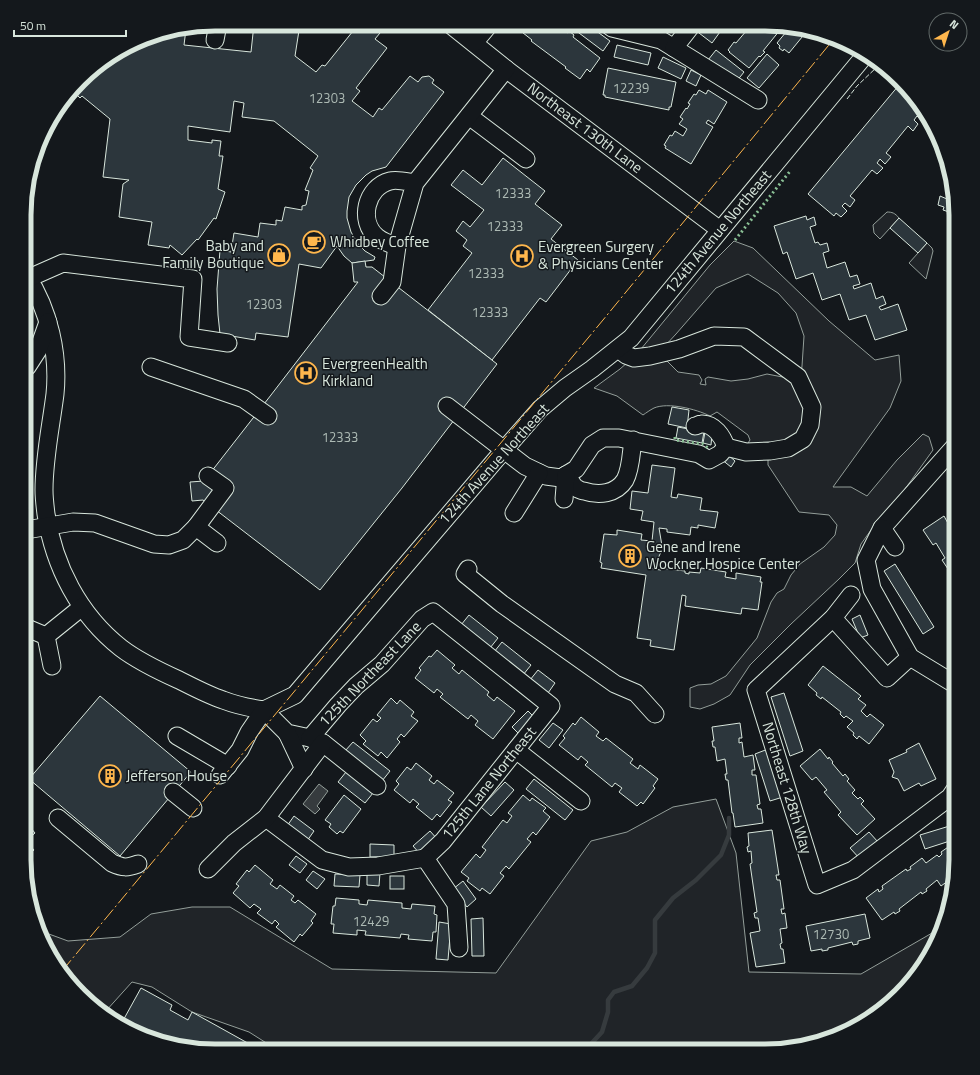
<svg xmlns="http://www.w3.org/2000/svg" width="980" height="1075" font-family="'Titillium Web',sans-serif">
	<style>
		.green { fill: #202428; stroke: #939e99 }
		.water { fill: #363b3e; stroke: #939e99 }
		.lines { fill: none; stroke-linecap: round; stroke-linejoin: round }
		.stream { stroke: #363b3e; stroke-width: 4.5 }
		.building { fill: #2c363c; stroke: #d8e6dc }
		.minor-casing { stroke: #d8e6dc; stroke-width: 19 }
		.minor { stroke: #14181c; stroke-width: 17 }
		.hedge { stroke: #8ac095; stroke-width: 3; stroke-dasharray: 2 3; stroke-linecap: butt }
		.fence { stroke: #d8e6dc; stroke-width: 1; stroke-dasharray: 5 2; stroke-linecap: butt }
		.power { stroke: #ffb74d; stroke-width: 1; stroke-dasharray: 14 3 2 3; stroke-linecap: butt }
		.labels { text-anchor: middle; stroke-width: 3; stroke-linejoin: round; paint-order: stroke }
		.number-label { font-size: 13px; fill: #adbab4 }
		.street-label { font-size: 15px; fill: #d8e6dc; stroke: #14181c }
		.poi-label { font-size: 15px; fill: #d8e6dc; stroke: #14181c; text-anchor: start }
		.rim { fill: none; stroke: #d8e6dc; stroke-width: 5 }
	</style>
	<rect width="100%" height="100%" fill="#14181c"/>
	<!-- green -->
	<g class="green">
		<path d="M887,212C892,212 895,213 899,218L880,239L874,233L873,225Z"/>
		<polygon points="734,241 753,248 829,321 875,360 899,355 901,381 890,408 833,487 851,487 867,496 897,460 923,434 929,437 933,450 900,496 881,516 861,544 855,563 839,579 791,624 750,665 730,695 714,704 700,709 690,707 690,688 698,685 711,684 726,676 757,638 771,602 777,593 784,589 791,575 800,564 824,547 835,535 837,525 829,515 799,512 768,465 768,457 810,440 801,374 802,366 804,336 796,313 778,293 748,274 716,288 676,334 664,347 641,349 710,265"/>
		<polygon points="927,243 932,248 933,251 926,279 909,263"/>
		<path d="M661,360L667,361L678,372L699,375L702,380L700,384L706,385L705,379L708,377L731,381L748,379L767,374L793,379L807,411L798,439L744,449L750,440L748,435L717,412L710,416C696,409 668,402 654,408C650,410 646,413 643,415L617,396L594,388L620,369L628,362Z"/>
		<polygon points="716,799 736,853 749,972 861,974 939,929 931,955 871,1019 826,1041 778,1051 279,1051 249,1032 192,1012 152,987 132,982 105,1012 56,966 38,930 68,941 120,937 151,914 192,907 230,907 332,969 496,973 591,841 627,832 673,807"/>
	</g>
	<!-- water -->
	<polygon class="water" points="319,784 328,791 317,806 320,809 315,814 303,804"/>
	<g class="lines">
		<!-- stream -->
		<polyline class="stream" points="580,1051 590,1045 602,1032 608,1012 608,1000 614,992 632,986 647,968 655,953 655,920 673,898 696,880 721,855 729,835 729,818"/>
	</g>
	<!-- building -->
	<g class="building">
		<polygon points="254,24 300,24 295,56 316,72 322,65 325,66 353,31 354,32 357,29 352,24 369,24 380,33 375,39 387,48 356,88 360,91 352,101 373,117 379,108 382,110 410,76 418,82 422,77 429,76 434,80 432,83 444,92 386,167 372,171 366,175 356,185 349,197 347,211 347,218 351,232 358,244 365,251 375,257 374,260 352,263 344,256 337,246 321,268 299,264 288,337 256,333 255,340 220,334 218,315 217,289 220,250 231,252 234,233 258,237 260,223 276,225 276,220 282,221 285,207 302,210 302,206 306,205 309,191 305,190 313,170 310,168 318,156 274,121 242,117 244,103 234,101 230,132 188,126 188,140 212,143 212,140 221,141 219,156 223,156 218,189 225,192 216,219 214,218 198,240 197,239 182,255 170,245 169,248 148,245 152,222 119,217 123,184 129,180 103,177 110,119 82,96 80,98 73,91 89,71 153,34 186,29 184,45 251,52"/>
		<polygon points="513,25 557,25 568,33 569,31 574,35 573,37 600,58 590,72 587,69 580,79 565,68 566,67 531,41 532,40"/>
		<polygon points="578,25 588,25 610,41 603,51 575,30"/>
		<polygon points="636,25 666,25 664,33"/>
		<polygon points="705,25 725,25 712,43 699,33"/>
		<polygon points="747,25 787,26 783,31 780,30 763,51 765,52 760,57 759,56 749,68 729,52 730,52 728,50 734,42 736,43 747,30 744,28"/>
		<polygon points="791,26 807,31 789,53 784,49 783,51 779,48 780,46 777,43"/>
		<polygon points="617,45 651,53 648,65 614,57"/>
		<polygon points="716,50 744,72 736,82 708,60"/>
		<polygon points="767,54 779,65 759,88 747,78"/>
		<polygon points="663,57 686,68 681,79 658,68"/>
		<polygon points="608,68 676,82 671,107 669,107 669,110 605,97 605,95 603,95"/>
		<polygon points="691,70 701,75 696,86 686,81"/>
		<polygon points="899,85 923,108 922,109 927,114 921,120 917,116 914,120 918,124 913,131 908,126 886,153 891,157 885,164 880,159 877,163 883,168 877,174 872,170 850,196 855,200 850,207 845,203 842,206 847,211 841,217 836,213 834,216 808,194"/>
		<polygon points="699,90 706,94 708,90 727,102 714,124 708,120 706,123 713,127 691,164 665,148 666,146 664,145 670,135 672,136 675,131 683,136 687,129 679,124 683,119 680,117 686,108 687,109 690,104 688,103 694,94 696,95"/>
		<polygon points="503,158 545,191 535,204 562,225 551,239 578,260 546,302 540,298 492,360 428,310 472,253 463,246 467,240 456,231 463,221 470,227 484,210 451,185 463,170 482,185"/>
		<polygon points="948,169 949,170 951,179 945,178"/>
		<polygon points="952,183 956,202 956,221 948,218 949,212 943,210 944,207 938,205 940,196 947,199"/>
		<polygon points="806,216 807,220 814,217 816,225 810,227 815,243 818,242 820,245 827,243 829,251 823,253 827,268 845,262 850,277 857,275 860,284 853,286 854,289 871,283 876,299 883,296 886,304 879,307 881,310 898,304 907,330 875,340 866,315 849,320 840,294 822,300 813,273 796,279 787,252 783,254 774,226"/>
		<polygon points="899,218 927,243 918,253 890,228"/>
		<polygon points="365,261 366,267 372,267 497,364 402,488 320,590 203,500 192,501 190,482 204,481 271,395 358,282 354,282 352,263"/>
		<polygon points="672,407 689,410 687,428 668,424"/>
		<polygon points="678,427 704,432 702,443 676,438"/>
		<polygon points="705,432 712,434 711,445 703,443"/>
		<polygon points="726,453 735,461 731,467 721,459"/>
		<polygon points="652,465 675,468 671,497 677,498 678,494 702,498 700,510 718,512 715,528 698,525 698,528 691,527 690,535 667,532 667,529 659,528 662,546 661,552 653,569 661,570 661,568 685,571 685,573 689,574 689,572 700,573 701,568 726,572 725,577 736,579 736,573 761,577 760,582 762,582 758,610 742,608 741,614 685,606 686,596 682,595 674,650 650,646 651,640 637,638 646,575 601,568 602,563 600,562 604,534 617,535 617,530 642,534 641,540 652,541 654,522 641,520 643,511 630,509 632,491 648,493"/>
		<polygon points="944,516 950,527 953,525 956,530 954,531 956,535 956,581 942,560 945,558 936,543 933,545 923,530"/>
		<polygon points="895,564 934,627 923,634 884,571"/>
		<polygon points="469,615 498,638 490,648 461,625"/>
		<polygon points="860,615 868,635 860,638 852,619"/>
		<polygon points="502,642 531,665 523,675 494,652"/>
		<polygon points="437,650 455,665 452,668 459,674 462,670 489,692 487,695 494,701 497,697 515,711 493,739 475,725 478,721 471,715 468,719 440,697 443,694 437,689 434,693 415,678 421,670 419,668 429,656 431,657"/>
		<polygon points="823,666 861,696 858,699 866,705 861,711 867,717 870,714 884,725 869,744 859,736 857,739 853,735 854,733 847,727 853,721 846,716 844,718 840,714 841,712 822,697 821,699 816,695 817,693 808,685"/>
		<polygon points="538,670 555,683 548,693 530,680"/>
		<polygon points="784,693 803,751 790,756 771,697"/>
		<polygon points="100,696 191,772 120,856 29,779"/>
		<polygon points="391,698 397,704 400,700 414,712 411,716 418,721 404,737 401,734 397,739 400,742 387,758 381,752 378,756 363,744 366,741 360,735 373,719 377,722 381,718 377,715"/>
		<polygon points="528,711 537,720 521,736 512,727"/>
		<polygon points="581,717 599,732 596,736 603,741 606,738 633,759 630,763 638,769 640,765 658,779 653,786 655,788 643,804 641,802 637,806 619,792 622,788 615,783 612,787 585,765 588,762 581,756 578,760 559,745 565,738 563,736 573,723 575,725"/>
		<polygon points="553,723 563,730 549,748 539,740"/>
		<polygon points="740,723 742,738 739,738 739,743 742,742 744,757 753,755 755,770 752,770 752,775 756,775 760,804 757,805 758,809 761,809 763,823 735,827 733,813 732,813 728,780 726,780 725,774 727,774 725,759 717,761 715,747 713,747 712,741 714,741 712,727"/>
		<polygon points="353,742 390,771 382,781 345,751"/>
		<polygon points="919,743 936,779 921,786 919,783 904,791 898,779 892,777 894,772 889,760 907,752 906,750"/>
		<polygon points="768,749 783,797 770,801 755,754"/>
		<polygon points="820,749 828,759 829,757 833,762 832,763 843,776 845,774 849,779 847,781 855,790 852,793 858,799 860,797 864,801 861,804 875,819 857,835 838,815 841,812 824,792 827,790 816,777 812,780 800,766"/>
		<polygon points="416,763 432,776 429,780 434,784 437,780 454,793 448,800 452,802 440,817 437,814 432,820 416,807 419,804 413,799 410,803 394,790 399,784 396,781 407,767 411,770"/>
		<polygon points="346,772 373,793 365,803 338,782"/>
		<polygon points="534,779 573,810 565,820 526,789"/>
		<polygon points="505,782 514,790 491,816 481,807"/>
		<polygon points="344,795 361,809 343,833 340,831 337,834 329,827 331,824 325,820"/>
		<polygon points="523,795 530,801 532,798 546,808 543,811 550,817 536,835 533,832 527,839 531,842 509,869 506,866 500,873 504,876 490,894 482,888 480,891 467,881 469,878 461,872 476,854 480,858 486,850 482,847 503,820 507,823 512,816 508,813"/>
		<polygon points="294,816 314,831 307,841 287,826"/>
		<polygon points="25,821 35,833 26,841 34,850 26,857 28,859 24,863"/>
		<polygon points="956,824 956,839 925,849 920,835"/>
		<polygon points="772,830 779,875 776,875 777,880 780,880 784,909 781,909 782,914 785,913 787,928 780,929 782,943 780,944 781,949 783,949 785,963 756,967 750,933 760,931 758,918 755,918 754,913 757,912 750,864 752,863 751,851 748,852 747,847 749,846 748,833"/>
		<polygon points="430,831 438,840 421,855 413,846"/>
		<polygon points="869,832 878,842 860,859 850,848"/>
		<polygon points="954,843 956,845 956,873 953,880 952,878 941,886 937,880 926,889 927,891 922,894 921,892 899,909 900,911 895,914 894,912 882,920 866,898 878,889 879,892 883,889 882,886 906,869 907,871 911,869 910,867 922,858 926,863 937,855 939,857 942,854 941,852"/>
		<polygon points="370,844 394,845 394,857 370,857"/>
		<polygon points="296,856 307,864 300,873 289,865"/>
		<polygon points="255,865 273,880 270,884 277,889 280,885 294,896 291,900 295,903 298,900 316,914 311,921 313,923 302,936 300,934 294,942 276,927 279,924 275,920 272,924 257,913 261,909 254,904 250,908 233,893 239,886 236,884 247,870 249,872"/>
		<polygon points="313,871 325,879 317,889 306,880"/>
		<polygon points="367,873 380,873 379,886 367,885"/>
		<polygon points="335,874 360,875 359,887 334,886"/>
		<rect x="390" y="876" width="14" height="13"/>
		<polygon points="463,881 476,899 467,907 453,889"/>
		<polygon points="336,898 359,900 359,904 367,905 368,900 402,903 402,908 411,909 412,904 435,906 434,914 437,915 436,932 433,932 432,941 408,939 409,935 401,934 400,938 365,935 366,931 357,930 357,935 333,933 334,924 331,924 333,906 335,906"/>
		<polygon points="865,914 870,938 858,941 858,944 853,945 852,942 828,948 828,950 822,951 822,949 811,951 806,926"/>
		<polygon points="483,918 484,956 472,956 471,919"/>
		<polygon points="439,922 451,924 448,960 436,959"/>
		<polygon points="141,988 172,1005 170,1010 188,1020 192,1012 262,1051 202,1051 120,1026"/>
	</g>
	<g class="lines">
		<!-- minor casing -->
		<g class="minor-casing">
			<g id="minor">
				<polyline points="451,25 506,69 720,230"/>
				<polyline points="608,25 612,28 661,40 758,100"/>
				<polyline points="215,40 218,24"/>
				<polyline points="474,43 489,25"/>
				<polyline points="674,48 692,25"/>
				<polyline points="469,116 526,159"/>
				<path d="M415,183C408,182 397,179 390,181C366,187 358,221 377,237C383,242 390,244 397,246L415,183L506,69"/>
				<path d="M27,276C49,310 59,354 55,394C51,426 44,458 44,490C44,498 45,506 46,514C54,566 79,615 121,648C138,661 159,671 179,680C193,687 208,695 223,700C236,705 250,708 264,710"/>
				<polyline points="29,278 63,263 193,279 189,337 228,343"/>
				<polyline points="381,296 392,282 397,246"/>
				<polyline points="27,367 38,350 48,322"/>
				<polyline points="151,367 244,399 268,416"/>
				<polyline points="447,406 525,466 546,476 561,478 576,469 592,445 603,438 619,438 699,454 709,460 720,454 726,447 746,452 770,451 788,448 803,439 810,425 812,407 798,377 744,337 714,336 679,349 650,356 634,358 626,355 618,349"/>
				<path d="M695,426C697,426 699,424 701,424C714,423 723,437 726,447"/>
				<polyline points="956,445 882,528 866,560 872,589 910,657 956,685"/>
				<path d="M566,475C570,479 573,487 578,489C580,490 582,491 584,491C599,496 616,494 625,480C631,469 631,453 633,440"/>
				<polyline points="564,499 566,475"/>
				<polyline points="514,513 539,473"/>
				<polyline points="196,527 217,543"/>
				<polyline points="882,528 895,547"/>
				<polyline points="26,530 73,522 95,523 154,544 169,545 183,540 196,527 225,488 208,476"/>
				<polyline points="468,569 465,574 502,604 615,684 636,693 655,714"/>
				<polyline points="851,595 833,618 756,690 817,885 853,870 950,797 956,788"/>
				<polyline points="833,618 887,678 910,657"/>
				<polyline points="27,628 46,636"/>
				<polyline points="52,666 46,636 82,607"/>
				<polyline points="264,710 287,733 310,738 323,743 377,786"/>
				<polyline points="287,733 304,769"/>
				<polyline points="177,736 228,766"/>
				<polyline points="310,738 338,705 356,686 382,664 422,619 433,612 551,706 443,841 425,858"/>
				<polyline points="516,750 581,801"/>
				<polyline points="220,775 240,750 249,732 264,710 295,695 504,450 540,409 565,388 592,369 631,338 866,54"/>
				<polyline points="173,792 193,808"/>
				<path d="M58,818L112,863C123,868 127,868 138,864"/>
				<polyline points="266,818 322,860 349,867 378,866 425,858"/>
				<polyline points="425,858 456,904 459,948"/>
				<polyline points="208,869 234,843 266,818 323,743"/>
			</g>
		</g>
		<!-- minor -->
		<use href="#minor" class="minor"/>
		<!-- hedge -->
		<g class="hedge">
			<polyline points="735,240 791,170"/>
			<polyline points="675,437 675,440 703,444 708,448"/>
		</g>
		<!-- fence -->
		<polyline class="fence" points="847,99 857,86 878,66"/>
		<!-- power -->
		<polyline class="power" points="62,971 603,320 833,40"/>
	</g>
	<!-- icons -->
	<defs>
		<g id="cafe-ring" transform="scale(1.15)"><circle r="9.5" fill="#14181c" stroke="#ffb74d" stroke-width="1.5"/><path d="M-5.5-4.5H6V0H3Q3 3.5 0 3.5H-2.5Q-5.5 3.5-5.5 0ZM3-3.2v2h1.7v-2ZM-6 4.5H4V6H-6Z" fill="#ffb74d"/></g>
		<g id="shop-ring" transform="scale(1.15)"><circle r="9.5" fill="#14181c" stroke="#ffb74d" stroke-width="1.5"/><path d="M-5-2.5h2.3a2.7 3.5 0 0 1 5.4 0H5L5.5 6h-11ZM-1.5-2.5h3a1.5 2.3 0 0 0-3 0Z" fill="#ffb74d"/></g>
		<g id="hospital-ring" transform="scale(1.15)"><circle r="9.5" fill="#14181c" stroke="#ffb74d" stroke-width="1.5"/><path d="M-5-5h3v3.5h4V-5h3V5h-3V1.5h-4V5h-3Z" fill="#ffb74d"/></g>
		<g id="building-ring" transform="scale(1.15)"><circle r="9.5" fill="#14181c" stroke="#ffb74d" stroke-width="1.5"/><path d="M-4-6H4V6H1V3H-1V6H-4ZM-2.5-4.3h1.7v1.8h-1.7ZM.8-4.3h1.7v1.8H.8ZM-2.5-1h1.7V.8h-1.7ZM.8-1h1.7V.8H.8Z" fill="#ffb74d"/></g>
	</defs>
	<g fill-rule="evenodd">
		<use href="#cafe-ring" x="314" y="242"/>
		<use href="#shop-ring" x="279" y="255"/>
		<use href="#hospital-ring" x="522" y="256"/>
		<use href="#hospital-ring" x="306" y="373"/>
		<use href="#building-ring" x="630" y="556"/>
		<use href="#building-ring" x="110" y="776"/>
	</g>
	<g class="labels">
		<!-- number labels -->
		<g class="number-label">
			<text x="631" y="93">12239</text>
			<text x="327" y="103">12303</text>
			<text x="513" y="198">12333</text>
			<text x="505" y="231">12333</text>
			<text x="486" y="278">12333</text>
			<text x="264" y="309">12303</text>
			<text x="490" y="317">12333</text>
			<text x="340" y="442">12333</text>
			<text x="371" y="926">12429</text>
			<text x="831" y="939">12730</text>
		</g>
		<!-- street labels -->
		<g class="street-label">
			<text transform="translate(585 128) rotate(37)" y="5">Northeast 130th Lane</text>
			<text transform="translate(718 232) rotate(-50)" y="5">124th Avenue Northeast</text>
			<text transform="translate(494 464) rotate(-48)" y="5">124th Avenue Northeast</text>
			<text transform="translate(370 674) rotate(-46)" y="5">125th Northeast Lane</text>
			<text transform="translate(489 783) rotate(-51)" y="5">125th Lane Northeast</text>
			<text transform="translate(787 788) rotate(73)" y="5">Northeast 128th Way</text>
		</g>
		<!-- poi labels -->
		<g class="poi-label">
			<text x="330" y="247">Whidbey Coffee</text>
			<text x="264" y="251" text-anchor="end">Baby and<tspan x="264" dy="17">Family Boutique</tspan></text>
			<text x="538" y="252">Evergreen Surgery<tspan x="538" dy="17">&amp; Physicians Center</tspan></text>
			<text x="322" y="369">EvergreenHealth<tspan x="322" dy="17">Kirkland</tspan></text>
			<text x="646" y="552">Gene and Irene<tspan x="646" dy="17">Wockner Hospice Center</tspan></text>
			<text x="126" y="781">Jefferson House</text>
		</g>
	</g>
	<!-- crop -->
	<path d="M0 0H980V1075H0ZM215 31H765A184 184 0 0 1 949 215V860A184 184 0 0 1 765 1044H215A184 184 0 0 1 31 860V215A184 184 0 0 1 215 31Z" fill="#14181c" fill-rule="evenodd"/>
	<path class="rim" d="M215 31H765A184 184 0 0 1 949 215V860A184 184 0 0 1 765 1044H215A184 184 0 0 1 31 860V215A184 184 0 0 1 215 31Z"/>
	<!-- north arrow -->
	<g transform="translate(948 32) rotate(39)"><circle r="19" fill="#14181c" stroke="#626a69"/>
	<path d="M0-3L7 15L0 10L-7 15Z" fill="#ffb74d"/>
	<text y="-6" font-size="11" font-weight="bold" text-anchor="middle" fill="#d8e6dc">N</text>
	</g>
	<!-- scale -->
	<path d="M14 30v6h112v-6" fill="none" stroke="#d8e6dc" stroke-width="2"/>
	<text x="20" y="30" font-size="12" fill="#d8e6dc" stroke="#14181c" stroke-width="3" paint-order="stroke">50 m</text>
</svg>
